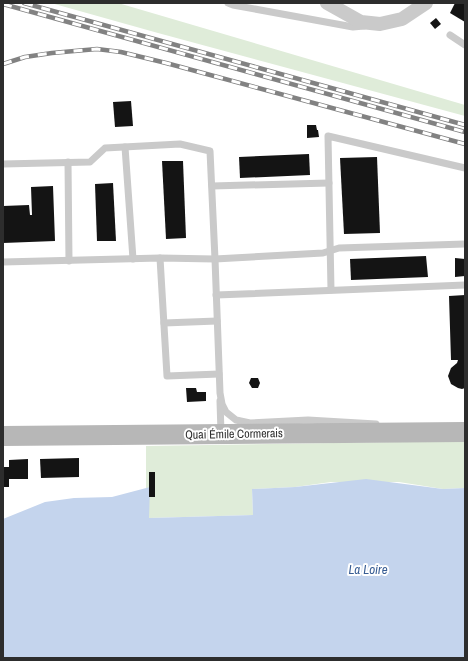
<svg xmlns="http://www.w3.org/2000/svg" width="468" height="661" font-family="'Archivo Narrow',sans-serif">
	<style>
		.green { fill: #dfecd9 }
		.water { fill: #c4d4ed }
		.building { fill: #141414 }
		.lines { fill: none; stroke-linecap: round; stroke-linejoin: round }
		.service { stroke: #cacaca; stroke-width: 7 }
		.minor { stroke: #cacaca; stroke-width: 14 }
		.secondary { stroke: #b7b7b7; stroke-width: 20 }
		.rail-casing { stroke: #828282; stroke-width: 4.5 }
		.rail { stroke: #fff; stroke-width: 3; stroke-dasharray: 9; stroke-linecap: butt }
		.labels { text-anchor: middle; stroke-width: 4; stroke-linejoin: round; paint-order: stroke }
		.street-label { font-size: 12px; fill: #2d2d2d; stroke: #fff }
		.water-label { font-size: 13px; font-style: italic; fill: #375c93; stroke: #fff }
	</style>
	<rect width="100%" height="100%" fill="#fff"/>
	<!-- green -->
	<g class="green">
		<polygon points="51,3 118,3 465,105 465,116 158,33"/>
		<polygon points="465,441 465,488 443,489 399,482 331,482 295,487 252,489 253,515 149,518 149,497 146,488 146,446"/>
	</g>
	<!-- water -->
	<polygon class="water" points="366,479 443,489 465,488 465,658 3,658 3,519 45,502 74,498 112,497 150,487 149,518 253,515 252,489 295,487"/>
	<!-- building -->
	<g class="building">
		<polygon points="455,3 465,3 465,22 450,13"/>
		<polygon points="436,18 441,24 435,29 430,23"/>
		<polygon points="131,101 133,126 115,127 113,102"/>
		<polygon points="307,125 316,125 317,130 318,130 319,137 307,138"/>
		<polygon points="309,154 310,175 240,178 239,157"/>
		<polygon points="377,157 380,233 344,234 340,158"/>
		<polygon points="162,161 183,161 186,238 166,239"/>
		<polygon points="113,183 116,241 97,241 95,184"/>
		<polygon points="53,186 55,241 3,243 3,206 29,205 30,215 32,215 31,187"/>
		<polygon points="426,256 428,277 351,280 350,259"/>
		<polygon points="455,258 465,259 465,276 455,277"/>
		<polygon points="465,295 465,388 462,389 458,388 451,384 448,376 451,368 457,363 458,360 451,360 449,296"/>
		<polygon points="251,378 258,378 260,383 258,388 252,388 249,383"/>
		<polygon points="186,388 196,388 197,392 206,392 206,401 187,402"/>
		<polygon points="79,458 79,477 41,478 40,459"/>
		<polygon points="28,459 28,479 9,479 9,487 3,487 3,467 9,467 9,460"/>
		<rect x="149" y="472" width="6" height="25"/>
	</g>
	<g class="lines">
		<!-- service -->
		<g class="service">
			<polyline points="228,3 233,5 353,27 364,26"/>
			<polyline points="450,35 465,45"/>
			<polyline points="125,147 133,259"/>
			<polyline points="68,162 69,261"/>
			<polyline points="3,164 90,162 105,148 180,144 210,151 215,259 220,393 222,404 226,412 236,420 250,423 308,420 376,424"/>
			<polyline points="212,186 329,183"/>
			<polyline points="160,258 167,376 219,374"/>
			<polyline points="3,262 160,258 215,259 323,253 339,248 465,244"/>
			<polyline points="331,290 328,136 465,168"/>
			<polyline points="216,295 465,285"/>
			<polyline points="164,323 217,321"/>
			<polyline points="220,401 221,433"/>
		</g>
		<!-- minor -->
		<polyline class="minor" points="327,3 361,22 380,24 402,19 426,3"/>
		<!-- secondary -->
		<polyline class="secondary" points="3,436 465,432"/>
		<!-- rail casing -->
		<g class="rail-casing">
			<g id="rail">
				<polyline points="24,3 465,125"/>
				<polyline points="3,4 465,132"/>
				<polyline points="3,64 25,57 52,53 97,49 121,52 166,63 465,144"/>
			</g>
		</g>
		<!-- rail -->
		<use href="#rail" class="rail"/>
	</g>
	<g class="labels">
		<!-- street labels -->
		<g class="street-label">
			<text transform="translate(234 434) rotate(-1)" y="4">Quai Émile Cormerais</text>
		</g>
		<!-- water labels -->
		<g class="water-label">
			<text x="368" y="574">La Loire</text>
		</g>
	</g>
	<!-- border -->
	<rect width="468" height="661" fill="none" stroke="#2d2d2d" stroke-width="8"/>
</svg>
